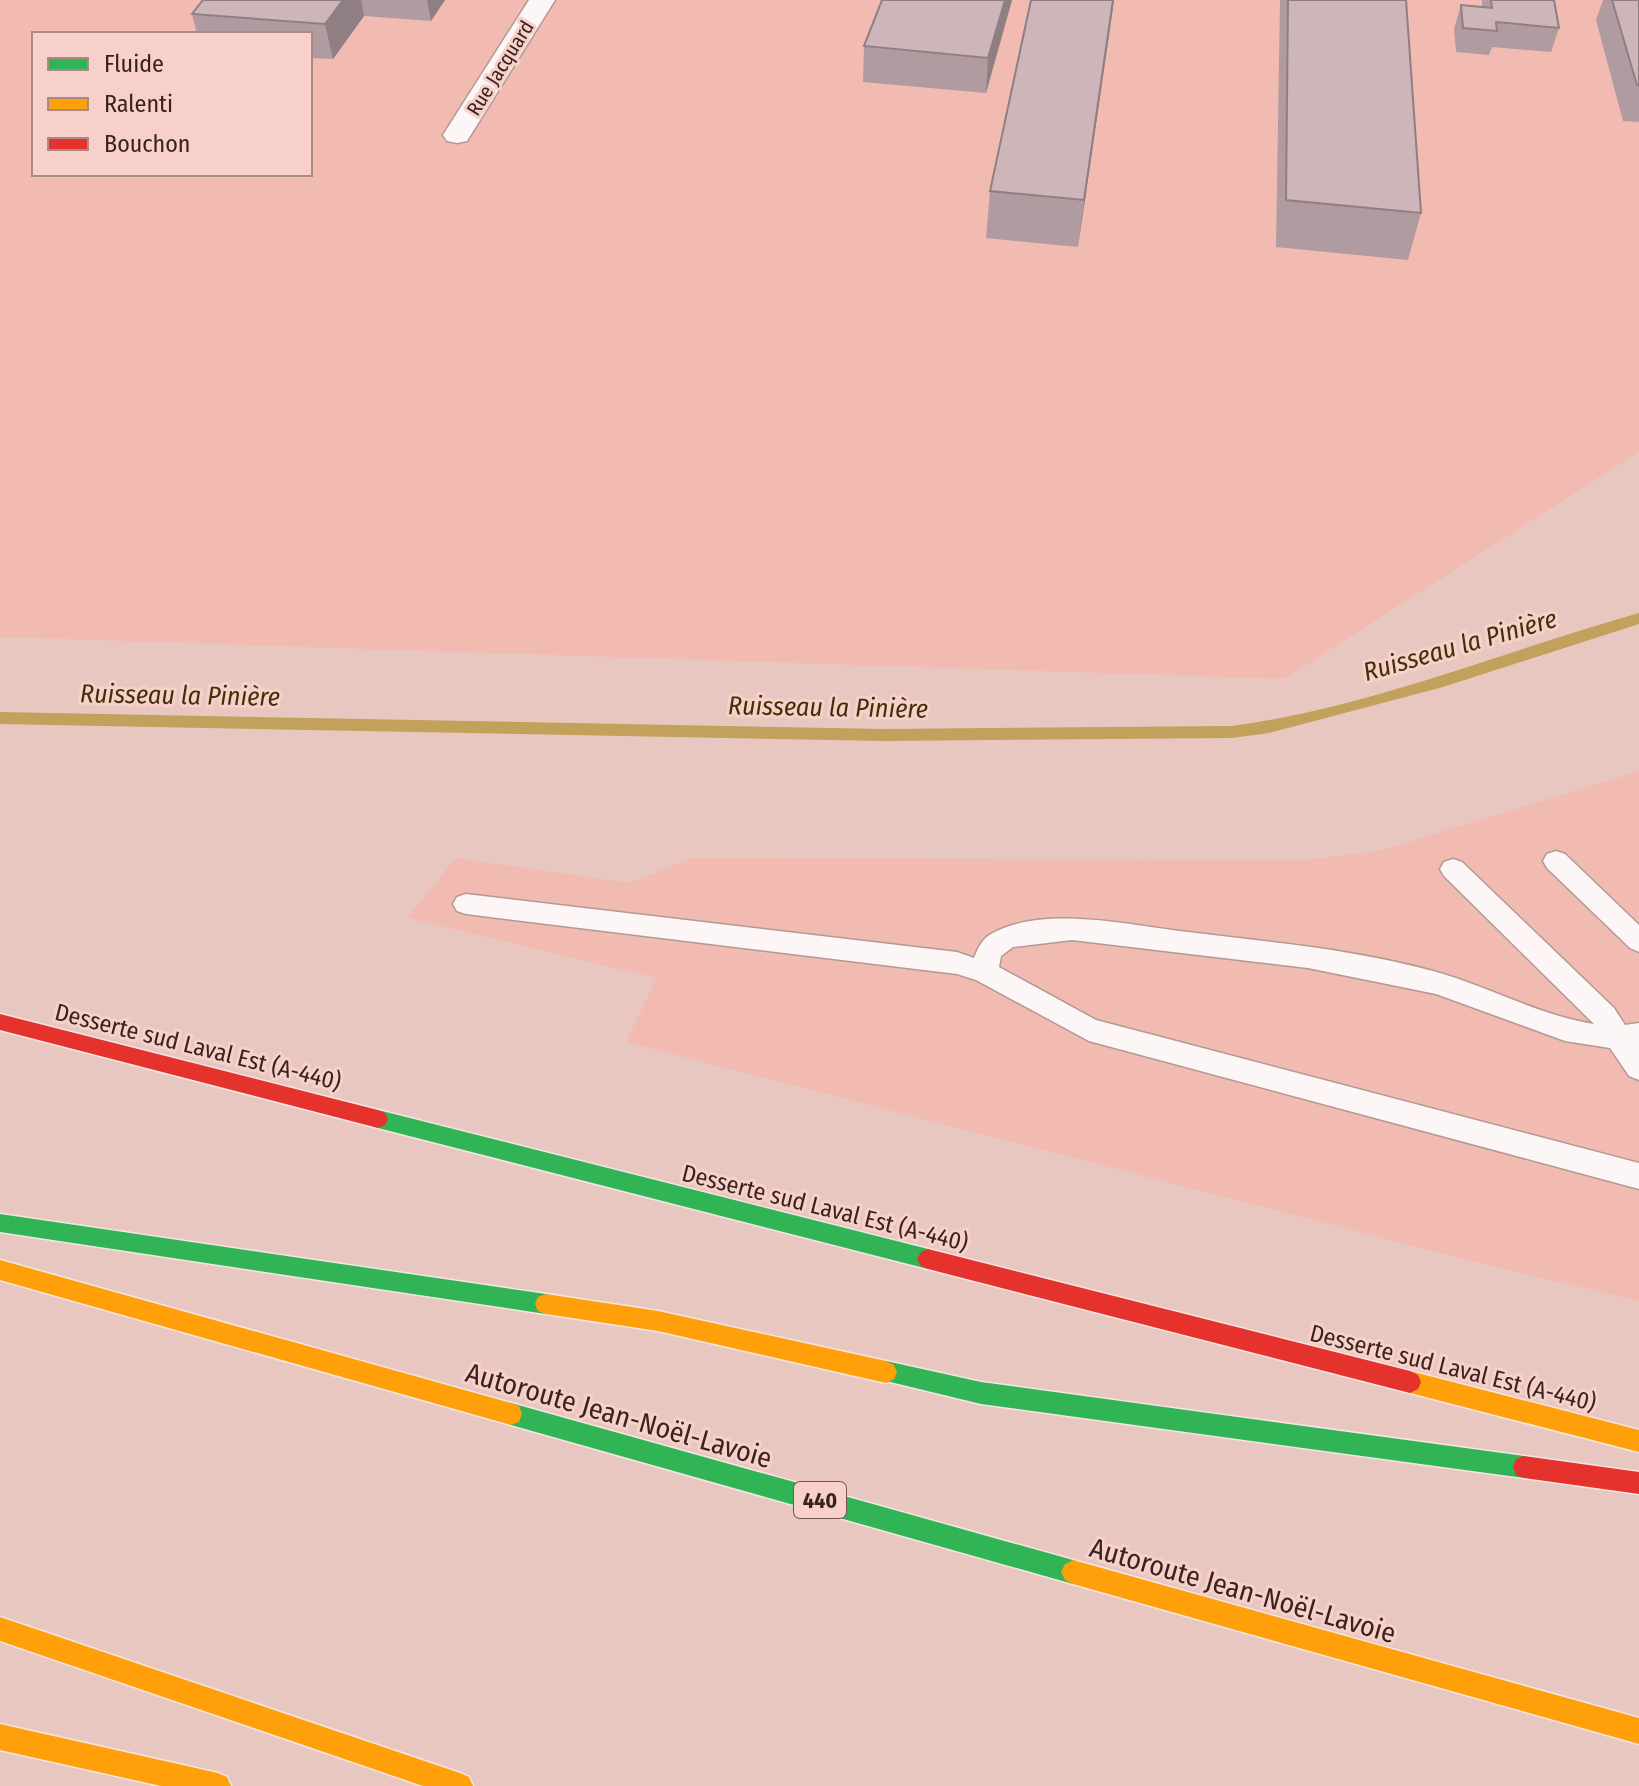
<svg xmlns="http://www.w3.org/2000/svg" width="1639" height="1786" font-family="'Fira Sans Condensed',sans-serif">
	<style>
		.built { fill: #f1bbb1; fill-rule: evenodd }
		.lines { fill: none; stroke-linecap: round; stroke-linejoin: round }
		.stream { fill: #c1a15c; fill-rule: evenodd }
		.lane-casing { stroke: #b39893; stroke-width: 3 }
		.street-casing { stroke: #b39893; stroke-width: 3 }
		.fast-casing { stroke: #f5e6e3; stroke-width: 3 }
		.slow-casing { stroke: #f5e6e3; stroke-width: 3 }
		.jam-casing { stroke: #f5e6e3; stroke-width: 3 }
		.lane { fill: #fcf7f6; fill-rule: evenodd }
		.street { fill: #fcf7f6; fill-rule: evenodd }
		.fast { fill: #30b455; fill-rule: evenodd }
		.slow { fill: #ff9f0a; fill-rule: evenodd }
		.jam { fill: #e5322d; fill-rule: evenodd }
		.wall { fill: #b09ca0 }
		.shaded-wall { fill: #907f82 }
		.building { fill: #cdb5ba; stroke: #907f82; stroke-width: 2 }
		.labels { text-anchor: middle; stroke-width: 6; stroke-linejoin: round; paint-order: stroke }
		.far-street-label { font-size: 20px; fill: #3a221e; stroke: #f7d0c9 }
		.shield { fill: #f7d0c9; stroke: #735651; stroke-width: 2 }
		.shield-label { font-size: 22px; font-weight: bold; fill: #3a221e }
		.street-label { font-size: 24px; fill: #3a221e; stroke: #f7d0c9 }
		.water-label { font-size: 26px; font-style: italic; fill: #3e3108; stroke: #f7d0c9 }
		.near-street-label { font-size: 28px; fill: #3a221e; stroke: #f7d0c9 }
	</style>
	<rect width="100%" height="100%" fill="#e9c7c1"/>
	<!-- built -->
	<g class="built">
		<path d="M0,0H1639V452L1284,679L0,637ZM34,34H310V174H34Z"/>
		<polygon points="1639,771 1639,1301 1483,1264 626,1042 657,978 407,918 456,858 630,883 691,858 1305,860 1379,851"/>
	</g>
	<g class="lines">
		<!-- stream -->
		<path class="stream" d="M1639,613V624L1443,687L1269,733L1232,738L885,741L0,724V712L885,729L1232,726C1372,707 1504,651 1639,613Z"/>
		<!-- lane casing -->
		<g class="lane-casing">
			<g id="lane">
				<polygon points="1556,851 1565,854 1639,925 1639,952 1630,948 1547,868 1543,861 1547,854"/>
				<path d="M1453,859L1462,862L1614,1008L1625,1025L1639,1023V1080L1629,1076L1610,1048L1565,1041L1436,994L1308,968L1072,940L1013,947L1001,956L999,967L1096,1020L1639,1163V1189L1089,1041L976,980L957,974L466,914L457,911L453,904L457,897L466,894L957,952L974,958C978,948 982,939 991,934C1043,904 1132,926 1188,932C1270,942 1353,949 1433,971C1488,986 1538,1015 1594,1024L1444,876L1440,869L1444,862Z"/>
			</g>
		</g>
		<!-- street casing -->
		<g class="street-casing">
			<polygon id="street" points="529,0 555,0 467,141 457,143 447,141 443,135"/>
		</g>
		<!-- fast casing -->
		<g class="fast-casing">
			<g id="fast">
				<polygon points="378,1110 928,1249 935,1252 939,1259 935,1266 928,1269 378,1128 371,1125 368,1119 371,1113"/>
				<polygon points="0,1214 546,1294 554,1297 557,1304 554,1311 546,1314 0,1232"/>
				<polygon points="886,1361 981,1382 1524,1456 1532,1459 1535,1467 1532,1475 1524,1478 981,1404 878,1379 875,1372 878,1365"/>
				<polygon points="511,1403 1073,1560 1081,1564 1085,1572 1081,1580 1073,1584 511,1425 503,1422 500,1414 503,1406"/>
			</g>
		</g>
		<!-- slow casing -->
		<g class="slow-casing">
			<g id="slow">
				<polygon points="0,1260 511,1403 519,1406 522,1414 519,1422 511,1425 0,1280"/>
				<polygon points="546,1294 658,1311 886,1361 894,1365 897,1372 894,1379 886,1383 658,1331 546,1314 538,1311 535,1304 538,1297"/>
				<polygon points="1410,1371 1639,1430 1639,1452 1410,1393 1402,1389 1399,1382 1402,1375"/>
				<polygon points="1073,1560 1639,1718 1639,1744 1073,1584 1065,1580 1061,1572 1065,1564"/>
				<polygon points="0,1617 460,1773 469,1777 473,1786 423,1786 0,1641"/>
				<polygon points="0,1724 218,1773 227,1777 231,1786 161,1786 0,1750"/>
			</g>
		</g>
		<!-- jam casing -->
		<g class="jam-casing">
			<g id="jam">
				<polygon points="0,1014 378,1110 385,1113 388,1119 385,1125 378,1128 0,1030"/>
				<polygon points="928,1249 1410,1371 1418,1375 1421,1382 1418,1389 1410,1393 928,1269 921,1266 917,1259 921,1252"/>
				<polygon points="1524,1456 1639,1472 1639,1494 1524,1478 1516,1475 1513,1467 1516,1459"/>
			</g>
		</g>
		<!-- lane -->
		<use href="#lane" class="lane"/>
		<!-- street -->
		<use href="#street" class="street"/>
		<!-- fast -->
		<use href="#fast" class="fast"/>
		<!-- slow -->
		<use href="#slow" class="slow"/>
		<!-- jam -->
		<use href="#jam" class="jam"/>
	</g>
	<!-- wall -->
	<g class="wall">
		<polygon points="203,0 445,0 431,21 364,16 333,59 310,58 310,34 197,34 192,14"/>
		<polygon points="1012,0 986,93 863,82 864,46"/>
		<polygon points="1031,0 1114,0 1078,247 986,238 990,191"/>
		<polygon points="1280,0 1406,0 1421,213 1408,260 1276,247"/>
		<polygon points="1482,0 1554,0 1559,28 1551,52 1492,47 1489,55 1456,52 1454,29 1461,5 1482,7"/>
		<polygon points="1603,0 1639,0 1639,122 1623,121 1596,20"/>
	</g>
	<!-- shaded-wall -->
	<g class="shaded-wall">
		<polygon points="343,0 361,0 364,16 333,59 325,24"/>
		<polygon points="427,0 445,0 431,21"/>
		<polygon points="1005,0 1012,0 986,93 988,58"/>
		<polygon points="1113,0 1114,0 1078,247 1084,200"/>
	</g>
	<!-- building -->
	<g class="building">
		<polygon points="203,0 343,0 325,24 192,14"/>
		<polygon points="882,0 1005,0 988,58 864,46"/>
		<polygon points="1031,0 1113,0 1084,200 990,191"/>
		<polygon points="1288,0 1406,0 1421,213 1286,200"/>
		<polygon points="1491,0 1554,0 1559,28 1496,22 1497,31 1463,28 1461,5 1492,8"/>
		<polygon points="1612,0 1639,0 1639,85 1637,85"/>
	</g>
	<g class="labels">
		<!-- far-street labels -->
		<g class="far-street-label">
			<text transform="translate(500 68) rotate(-58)" y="7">Rue Jacquard</text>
		</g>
		<!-- shield labels -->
		<rect class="shield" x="794" y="1482" width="52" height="36" rx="6"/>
		<g class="shield-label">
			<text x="820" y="1508">440</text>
		</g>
		<!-- street labels -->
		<g class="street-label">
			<text transform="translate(198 1047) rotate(14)" y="8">Desserte sud Laval Est (A-440)</text>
			<text transform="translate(825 1208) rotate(14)" y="8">Desserte sud Laval Est (A-440)</text>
			<text transform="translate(1453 1368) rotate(14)" y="8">Desserte sud Laval Est (A-440)</text>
		</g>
		<!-- water labels -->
		<g class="water-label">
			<text transform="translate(1460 645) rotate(-16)" y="9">Ruisseau la Pinière</text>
			<text transform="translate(180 695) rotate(1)" y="9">Ruisseau la Pinière</text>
			<text transform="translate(828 707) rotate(1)" y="9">Ruisseau la Pinière</text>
		</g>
		<!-- near-street labels -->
		<g class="near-street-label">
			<text transform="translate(619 1415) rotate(16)" y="10">Autoroute Jean-Noël-Lavoie</text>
			<text transform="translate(1243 1590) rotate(16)" y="10">Autoroute Jean-Noël-Lavoie</text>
		</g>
	</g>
	<!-- legend -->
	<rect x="32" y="32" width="280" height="144" fill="#f7d0c9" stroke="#ab8a85" stroke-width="2"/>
	<rect x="48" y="58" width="40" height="12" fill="#30b455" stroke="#ab8a85" stroke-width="2"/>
	<text x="104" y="72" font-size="24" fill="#3a221e">Fluide</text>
	<rect x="48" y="98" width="40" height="12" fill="#ff9f0a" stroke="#ab8a85" stroke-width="2"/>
	<text x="104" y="112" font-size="24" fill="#3a221e">Ralenti</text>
	<rect x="48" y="138" width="40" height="12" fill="#e5322d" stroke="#ab8a85" stroke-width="2"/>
	<text x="104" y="152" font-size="24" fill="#3a221e">Bouchon</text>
</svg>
